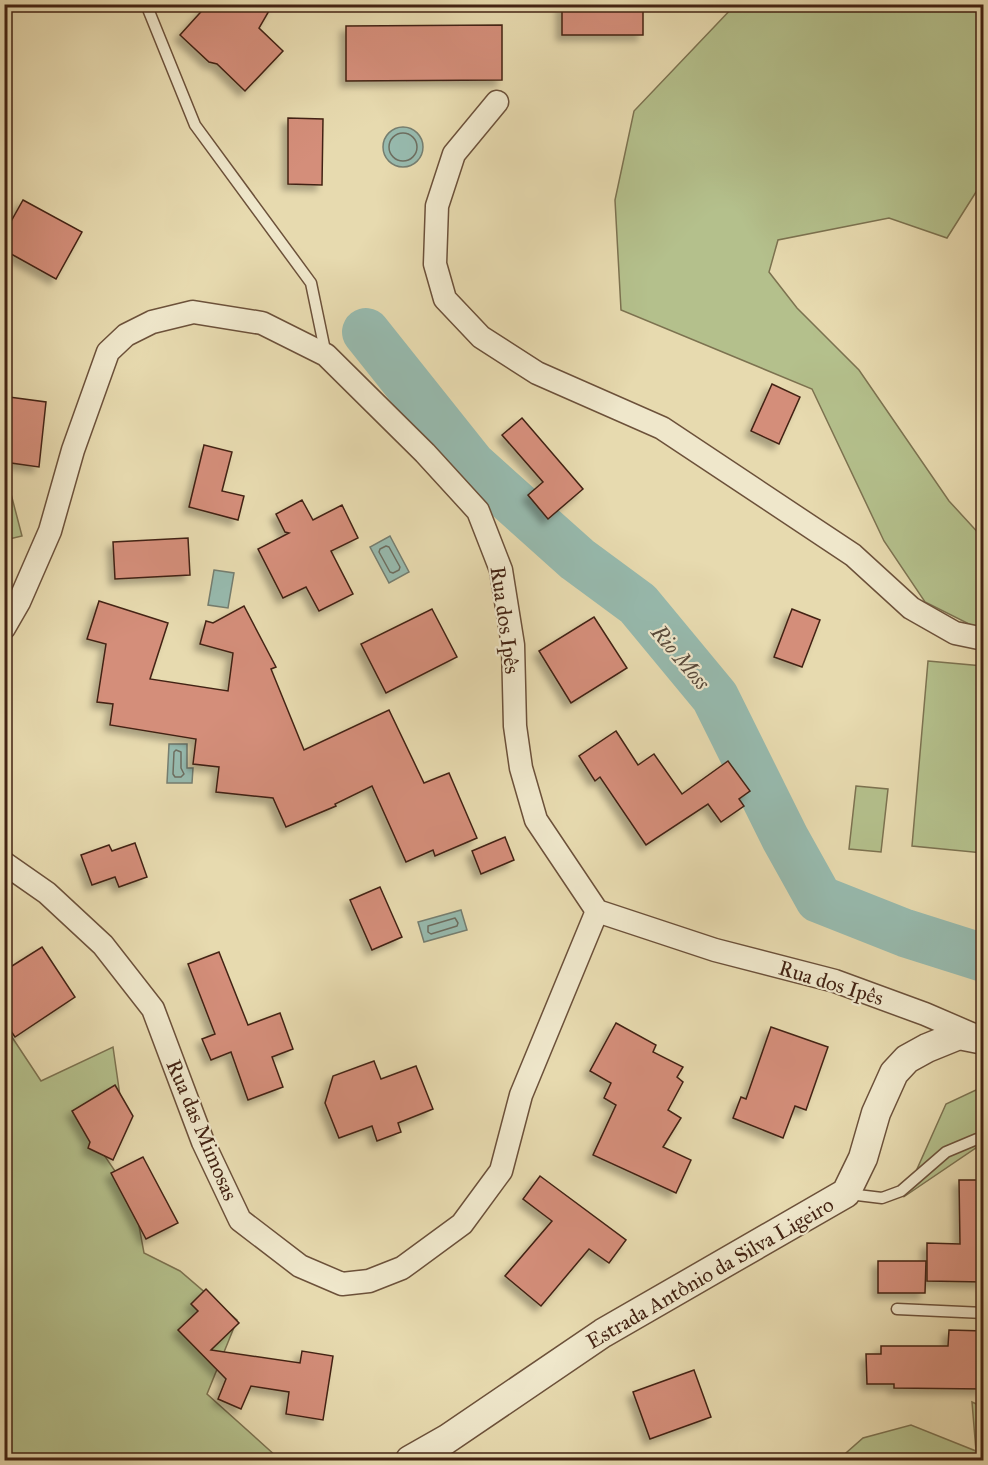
<svg xmlns="http://www.w3.org/2000/svg" width="988" height="1465" font-family="'IM FELL Great Primer',serif">
	<style>
		.green { fill: #b4c08c; stroke: #7c7250; stroke-width: 1.5 }
		.water { fill: #97baae; stroke: #757e70; stroke-width: 1.5 }
		.lines { fill: none; stroke-linecap: round; stroke-linejoin: round }
		.shore { stroke: #6d6e60; stroke-width: 1.5 }
		.river { stroke: #97baae; stroke-width: 48 }
		.building { fill: #d48e7a; stroke: #432313; stroke-width: 1.5; filter: url(#shadow) }
		.service-casing { stroke: #6c513a; stroke-width: 13 }
		.minor-casing { stroke: #6c513a; stroke-width: 25 }
		.tertiary-casing { stroke: #6c513a; stroke-width: 31 }
		.service { stroke: #efe7cb; stroke-width: 10 }
		.minor { stroke: #efe7cb; stroke-width: 22 }
		.tertiary { stroke: #efe7cb; stroke-width: 28 }
		.labels { text-anchor: middle; stroke-width: 4.5; stroke-linejoin: round; paint-order: stroke }
		.street-label { font-size: 21px; fill: #432313; stroke: #efe7cb }
		.water-label { font-size: 22px; font-style: italic; fill: #58493a; stroke: #efe7cb }
	</style>
	<defs>
		<filter id="shadow"><feDropShadow dx="-5.5" dy="5.5" stdDeviation="3" flood-color="#0004"/></filter>
	</defs>
	<rect width="100%" height="100%" fill="#e7daaf"/>
	<filter id="stains"><feTurbulence type="fractalNoise" baseFrequency=".00333" numOctaves="4"/><feColorMatrix values="0 0 0 0 .2 0 0 0 0 .09 0 0 0 0 .02 0 0 0 .5 -.17"/></filter>
	<radialGradient id="worn" r=".72"><stop offset=".6" stop-color="#630" stop-opacity="0"/><stop offset="1" stop-color="#630" stop-opacity=".3"/></radialGradient>
	<!-- green -->
	<g class="green">
		<polygon points="735,5 983,5 983,181 947,238 889,218 778,240 769,272 797,308 859,370 949,501 983,538 983,631 925,602 884,541 812,389 621,310 615,200 634,111"/>
		<polygon points="4,467 22,536 5,540 4,540"/>
		<polygon points="928,661 983,666 983,853 912,846"/>
		<polygon points="856,786 888,789 881,852 849,849"/>
		<polygon points="4,1025 41,1081 113,1047 121,1103 87,1130 134,1199 144,1253 180,1271 237,1320 207,1394 277,1457 277,1460 5,1460"/>
		<polygon points="978,1089 983,1090 983,1143 905,1196 946,1104"/>
		<polygon points="972,1402 983,1407 983,1460 838,1460 863,1438 911,1425 976,1451"/>
	</g>
	<!-- water -->
	<g class="water">
		<circle cx="403" cy="147" r="20"/>
		<polygon points="390,536 409,572 389,583 370,547"/>
		<polygon points="214,570 234,573 228,608 208,605"/>
		<polygon points="169,744 187,744 187,768 193,768 192,783 167,783"/>
		<polygon points="461,910 467,930 424,942 418,922"/>
	</g>
	<g class="lines">
		<!-- shore -->
		<g class="shore">
			<circle cx="403" cy="147" r="14"/>
			<polygon points="386,546 389,547 400,567 399,570 393,573 390,572 379,552 380,549"/>
			<polygon points="176,750 181,752 181,768 184,774 181,777 175,777 173,774 174,752"/>
			<polygon points="455,918 458,923 457,926 431,934 428,932 428,926"/>
		</g>
		<!-- river -->
		<polyline class="river" points="366,332 472,465 577,559 638,604 715,697 785,838 819,899 905,933 984,958"/>
	</g>
	<!-- building -->
	<g class="building">
		<polygon points="208,4 273,4 259,28 283,51 245,91 217,64 209,62 180,35"/>
		<rect x="562" y="4" width="81" height="31"/>
		<polygon points="502,25 502,80 346,81 346,26"/>
		<polygon points="288,118 323,119 322,185 288,184"/>
		<polygon points="23,200 82,232 56,279 4,250 4,234"/>
		<polygon points="772,384 800,397 779,444 751,431"/>
		<polygon points="9,397 46,402 39,467 4,462 4,437"/>
		<polygon points="522,418 583,489 548,519 528,495 543,482 502,435"/>
		<polygon points="204,445 232,452 222,491 244,496 238,520 189,507"/>
		<polygon points="302,500 313,520 342,505 358,538 331,551 353,594 319,611 306,587 283,598 258,549 289,533 285,532 276,514"/>
		<polygon points="188,538 190,575 115,579 113,542"/>
		<polygon points="99,601 168,623 150,679 228,691 233,653 200,644 206,621 213,623 244,606 276,667 271,669 304,750 389,710 424,783 449,773 477,838 435,856 433,850 406,862 372,786 335,804 336,806 286,827 273,798 216,792 219,767 193,764 196,739 110,725 113,704 97,702 106,644 87,639"/>
		<polygon points="432,609 457,657 386,693 361,644"/>
		<polygon points="792,609 820,620 802,667 774,657"/>
		<polygon points="594,617 627,668 571,703 539,651"/>
		<polygon points="616,731 638,765 654,754 682,794 728,761 750,791 739,799 744,806 721,822 708,804 646,845 600,777 595,781 579,756"/>
		<polygon points="505,837 514,860 481,874 472,851"/>
		<polygon points="135,843 147,877 119,887 115,877 92,885 81,855 109,845 112,851"/>
		<polygon points="380,887 402,937 372,950 350,900"/>
		<polygon points="42,947 75,997 15,1037 4,1021 4,971"/>
		<polygon points="219,952 248,1025 280,1013 293,1049 272,1057 283,1087 248,1100 231,1052 211,1060 202,1039 215,1034 188,964"/>
		<polygon points="616,1023 656,1045 653,1052 683,1067 677,1077 683,1082 668,1110 681,1118 663,1147 691,1160 676,1193 593,1155 616,1105 604,1098 611,1083 590,1071"/>
		<polygon points="771,1027 828,1047 806,1110 795,1106 783,1138 733,1118 741,1097 746,1099"/>
		<polygon points="374,1061 381,1079 416,1066 433,1109 398,1123 401,1132 377,1141 372,1126 339,1138 325,1103 333,1076"/>
		<polygon points="115,1085 133,1116 113,1160 88,1148 90,1142 72,1111"/>
		<polygon points="143,1157 178,1223 146,1239 111,1173"/>
		<polygon points="540,1176 626,1240 609,1263 589,1249 541,1306 505,1276 552,1221 523,1199"/>
		<polygon points="959,1180 984,1180 984,1282 927,1281 927,1243 960,1244"/>
		<polygon points="878,1261 926,1261 925,1293 878,1293"/>
		<polygon points="206,1289 239,1323 211,1350 300,1363 302,1351 333,1356 323,1420 286,1414 289,1392 251,1386 241,1409 218,1399 226,1379 178,1330 198,1311 191,1304"/>
		<polygon points="949,1330 984,1331 984,1389 894,1388 894,1384 867,1384 866,1354 881,1354 881,1346 948,1346"/>
		<polygon points="694,1370 711,1417 650,1439 633,1392"/>
	</g>
	<g class="lines">
		<!-- service casing -->
		<g class="service-casing">
			<g id="service">
				<polyline points="146,4 195,125 311,283 326,355"/>
				<polyline points="849,1194 882,1198 901,1191 946,1152 977,1139 984,1141"/>
				<polyline points="897,1309 984,1313"/>
			</g>
		</g>
		<!-- minor casing -->
		<g class="minor-casing">
			<g id="minor">
				<polyline points="497,102 454,154 437,206 435,264 445,299 481,337 537,373 662,428 853,555 911,608 955,633 984,639"/>
				<polyline points="4,628 19,602 50,531 73,450 108,352 126,335 152,322 193,312 262,323 326,355 425,453 478,511 501,570 513,645 515,726 521,768 536,820 597,911 715,950 835,981 925,1014 976,1036"/>
				<polyline points="4,863 47,893 103,945 153,1009 203,1142 240,1220 300,1266 342,1284 369,1281 402,1268 462,1224 501,1171 521,1095 597,911"/>
			</g>
		</g>
		<!-- tertiary casing -->
		<g class="tertiary-casing">
			<polyline id="tertiary" points="410,1460 447,1439 603,1333 846,1193 863,1158 876,1113 894,1073 907,1059 927,1048 959,1035 984,1040"/>
		</g>
		<!-- service -->
		<use href="#service" class="service"/>
		<!-- minor -->
		<use href="#minor" class="minor"/>
		<!-- tertiary -->
		<use href="#tertiary" class="tertiary"/>
	</g>
	<g class="labels">
		<!-- street labels -->
		<g class="street-label">
			<text transform="translate(505 620) rotate(82)" y="7">Rua dos Ipês</text>
			<text transform="translate(831 983) rotate(17)" y="7">Rua dos Ipês</text>
			<text transform="translate(202 1130) rotate(67)" y="7">Rua das Mimosas</text>
			<text transform="translate(710 1273) rotate(-30)" y="7">Estrada Antônio da Silva Ligeiro</text>
		</g>
		<!-- water labels -->
		<g class="water-label">
			<text transform="translate(681 657) rotate(50)" y="8">Rio Moss</text>
		</g>
	</g>
	<!-- margin -->
	<rect width="988" height="1465" fill="none" stroke="#e7daaf" stroke-width="24"/>
	<rect x="6" y="6" width="976" height="1453" fill="none" stroke="#432313" stroke-width="3"/>
	<rect x="12" y="12" width="964" height="1441" fill="none" stroke="#432313" stroke-width="1.5"/>
	<rect width="100%" height="100%" filter="url(#stains)"/>
	<rect width="100%" height="100%" fill="url(#worn)"/>
</svg>
